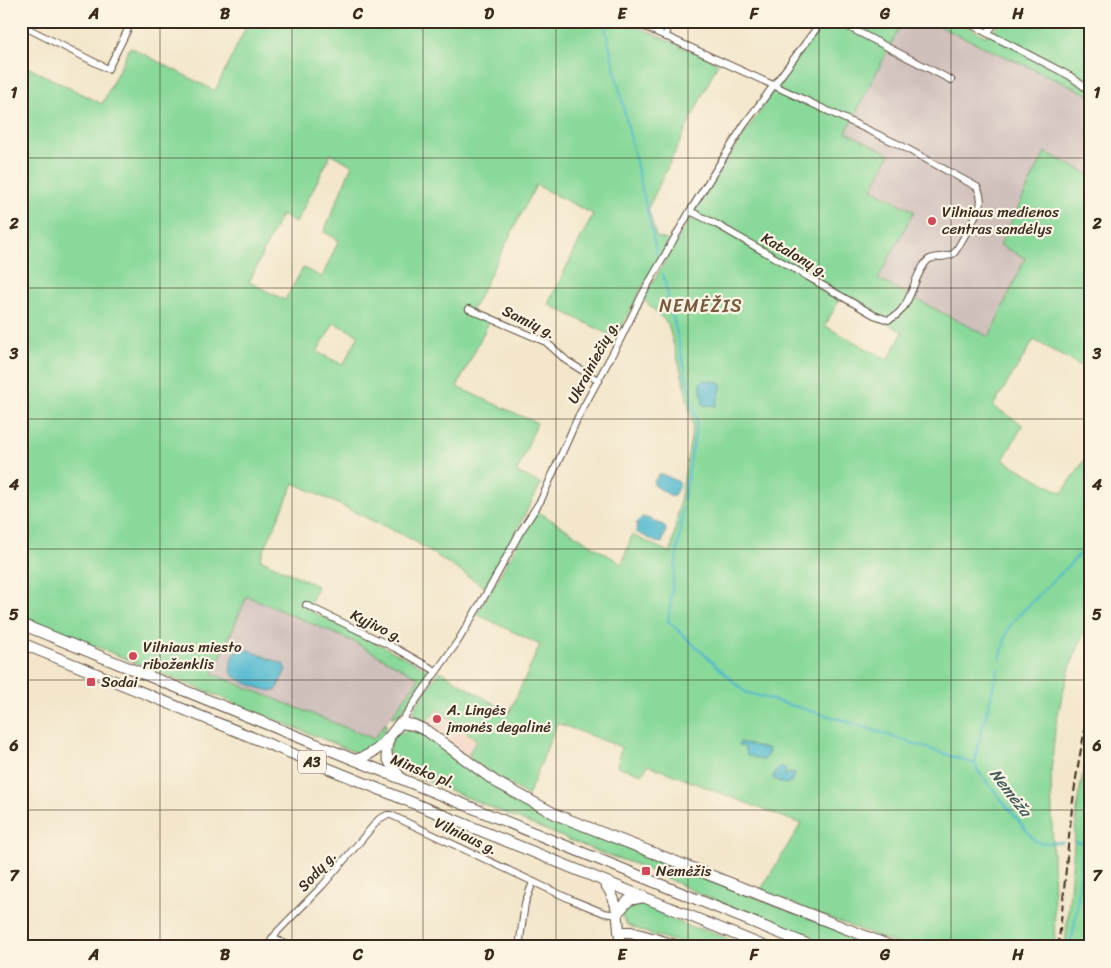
<svg xmlns="http://www.w3.org/2000/svg" width="1111" height="968" font-family="Sriracha,sans-serif">
	<style>
		.built { fill: #f4d3c1 }
		.industrial { fill: #d0c0bc }
		.green { fill: #89d99a; stroke: #62825c; fill-rule: evenodd }
		.water { fill: #51b9cf; stroke: #467276 }
		.lines { fill: none; stroke-linecap: round; stroke-linejoin: round }
		.stream { stroke: #51b9cf; stroke-width: 2 }
		.minor-casing { stroke: #574638; stroke-width: 8 }
		.secondary-casing { stroke: #574638; stroke-width: 11 }
		.trunk-casing { stroke: #574638; stroke-width: 12 }
		.minor { stroke: #fff; stroke-width: 6 }
		.secondary { stroke: #fff; stroke-width: 9 }
		.trunk { stroke: #fff; stroke-width: 10 }
		.rail { stroke: #3b2a1e; stroke-width: 2; stroke-dasharray: 8 4; stroke-linecap: butt }
		.grid { fill: none; stroke: #3b2a1e; stroke-width: 1; stroke-opacity: 0.55 }
		.poi-dot { fill: #d1495b; stroke: #fcf5e5; stroke-width: 2 }
		.labels { text-anchor: middle; stroke-width: 4.5; stroke-linejoin: round; paint-order: stroke }
		.shield { fill: #fcf5e5; stroke: #75675a; stroke-width: 1 }
		.shield-label { font-size: 14px; font-weight: bold; fill: #3b2a1e }
		.poi-label { font-size: 15px; fill: #3b2a1e; stroke: #fcf5e5; text-anchor: start }
		.street-label { font-size: 15px; fill: #3b2a1e; stroke: #fcf5e5 }
		.water-label { font-size: 16px; font-style: italic; fill: #435c5c; stroke: #fcf5e5 }
		.quarter-label { font-size: 18px; letter-spacing: 1px; fill: #78593f; stroke: #fcf5e5 }
		.neatline { fill: none; stroke: #3b2a1e; stroke-width: 2 }
		.grid-label { font-size: 16px; text-anchor: middle; font-weight: bold; fill: #3b2a1e }
	</style>
	<rect width="100%" height="100%" fill="#fcf5e5"/>
	<filter id="ink" filterUnits="userSpaceOnUse"><feTurbulence type="fractalNoise" baseFrequency=".02" numOctaves="2"/><feDisplacementMap in="SourceGraphic" scale="10" xChannelSelector="R" yChannelSelector="G"/><feConvolveMatrix kernelMatrix="1 2 1 2 8 2 1 2 1" color-interpolation-filters="sRGB"/></filter>
	<filter id="wash" filterUnits="userSpaceOnUse"><feTurbulence type="fractalNoise" baseFrequency=".0096" numOctaves="4" result="noise"/><feDisplacementMap in="SourceGraphic" scale="20" xChannelSelector="R" yChannelSelector="G"/><feGaussianBlur stdDeviation="1.12" result="paint"/><feColorMatrix in="noise" values="0 0 0 0 0 0 0 0 0 0 0 0 0 0 0 0 0 1.4 0 .05"/><feComposite in="paint" operator="in"/></filter>
	<g filter="url(#wash)">
		<rect width="100%" height="100%" fill="#f3e6cb"/>
		<!-- built -->
		<polygon class="built" points="438,709 478,740 469,751 470,758 423,725"/>
		<!-- industrial -->
		<g class="industrial">
			<polygon points="903,21 927,21 1090,95 1090,175 1046,152 1000,245 1025,257 989,337 877,279 914,211 872,189 846,132"/>
			<polygon points="247,596 354,642 419,678 374,739 212,674"/>
		</g>
		<!-- green -->
		<g class="green">
			<path d="M249,21H625L718,63L648,208L656,236L669,241L640,291L616,338L548,304L593,214L536,185L470,314L489,322L457,387L537,423L517,472L541,484L486,588L411,539L294,483L260,559L317,586L308,610L359,634L431,671L398,716L391,717L419,678L354,642L247,596L213,674L374,739L386,722C388,731 377,747 369,751C365,753 361,753 357,753L21,616V64L102,104L130,47L215,91ZM331,154L352,165L324,232L339,240L322,277L303,268L285,300L249,282L281,215L296,223ZM334,323L359,335L343,365L317,352Z"/>
			<path d="M825,21H903L846,132L890,154L872,189L914,211L878,279L989,337L1025,258L1000,245L1045,152L1090,175V371L1034,340L993,406L1023,425L1003,460L1062,493L1090,452V620L1070,667L1062,696L1055,729L1051,773L1055,947H907L891,942L760,891L801,824L648,765L642,774L617,766L621,747L557,723L528,796L473,761L470,758L469,753L477,740L438,709L423,725C418,720 414,716 415,707L440,671L509,713L540,645L477,614L537,511L622,564L632,535L671,553L693,426L683,379L668,324L643,299L697,206L774,90ZM840,298L903,332L888,360L825,326Z"/>
			<polygon points="927,21 958,21 985,36 992,32 1001,21 1090,21 1090,95"/>
			<path d="M410,730L424,734L447,752L519,800L561,821L881,947H831L700,894L640,866L596,851L401,770C388,756 386,751 396,734Z"/>
			<polygon points="1090,738 1090,947 1065,947 1078,799"/>
			<path d="M638,902L653,908L664,916L688,926L712,932L747,947H695L650,934L627,925L622,917C624,906 627,905 638,902Z"/>
		</g>
		<!-- water -->
		<g class="water">
			<polygon points="703,380 719,382 722,384 716,406 703,405 700,383"/>
			<polygon points="662,474 679,482 679,486 674,495 671,496 654,485 654,481 659,475"/>
			<polygon points="642,517 650,519 665,526 666,530 662,543 656,542 636,532 637,522"/>
			<path d="M241,647L283,664L286,669L276,691C267,692 242,683 234,676C233,676 231,671 230,670L232,656Z"/>
			<polygon points="740,742 768,749 769,752 764,760 761,760 747,755 745,748 739,745"/>
			<polygon points="781,766 786,769 785,776 790,773 795,774 791,782 784,784 774,779 773,776 778,767"/>
		</g>
		<g class="lines">
			<!-- stream -->
			<g class="stream">
				<polyline points="604,22 657,254"/>
				<polyline points="663,274 697,422 684,500"/>
				<polyline points="683,508 668,621 745,692 846,721 975,764"/>
				<polyline points="1000,660 1007,632 1013,621 1090,544"/>
				<polyline points="998,669 977,749 975,764 978,771 1035,841 1041,843 1063,842"/>
				<polyline points="1076,842 1090,844"/>
				<polyline points="1070,947 1077,911 1083,843"/>
			</g>
		</g>
	</g>
	<g filter="url(#ink)">
		<g class="lines">
			<!-- minor casing -->
			<g class="minor-casing">
				<g id="minor">
					<path d="M632,21L773,85L900,145L977,187C980,193 982,200 980,206C978,211 957,251 954,253C946,259 934,255 928,260C911,277 913,310 888,320L874,315L803,274L716,224L690,211"/>
					<polyline points="837,21 951,80"/>
					<polyline points="964,21 1070,76 1090,91"/>
					<polyline points="21,25 108,69 132,21"/>
					<polyline points="987,33 997,21"/>
					<polyline points="666,37 669,21"/>
					<polyline points="469,309 546,342 567,361 599,381"/>
					<polyline points="306,605 397,649 436,671"/>
					<polyline points="400,723 458,641 493,582 519,534 541,500 578,417 621,338 642,295 690,211 744,125 822,21"/>
					<polyline points="272,938 292,947"/>
					<polyline points="267,947 278,931 323,885 379,819 387,815 391,815 572,900 604,913 618,915"/>
					<polyline points="519,947 525,903 533,882"/>
				</g>
			</g>
			<!-- secondary casing -->
			<g class="secondary-casing">
				<polyline id="secondary" points="619,932 620,947"/>
			</g>
			<!-- trunk casing -->
			<g class="trunk-casing">
				<g id="trunk">
					<polyline points="21,624 814,947"/>
					<polyline points="21,643 766,947"/>
					<path d="M389,739C382,755 390,764 400,777"/>
					<path d="M355,760C378,753 386,742 400,723L414,725L427,731L496,782L557,815L893,947"/>
					<path d="M603,881C616,897 618,912 619,932H631L682,947"/>
					<polyline points="618,912 629,900 644,897"/>
				</g>
			</g>
			<!-- minor -->
			<use href="#minor" class="minor"/>
			<!-- secondary -->
			<use href="#secondary" class="secondary"/>
			<!-- trunk -->
			<use href="#trunk" class="trunk"/>
			<!-- rail -->
			<path class="rail" d="M1058,947C1068,867 1069,788 1090,710"/>
		</g>
	</g>
	<!-- grid -->
	<path class="grid" d="M160,21V947M292,21V947M423,21V947M556,21V947M688,21V947M819,21V947M951,21V947M21,158H1090M21,288H1090M21,419H1090M21,549H1090M21,680H1090M21,810H1090"/>
	<!-- markers -->
	<g class="poi-dot">
		<circle cx="932" cy="221" r="5"/>
		<circle cx="133" cy="656" r="5"/>
		<rect x="86" y="677" width="10" height="10" rx="2.5"/>
		<circle cx="437" cy="719" r="5"/>
		<rect x="641" y="866" width="10" height="10" rx="2.5"/>
	</g>
	<g class="labels">
		<!-- shield labels -->
		<rect class="shield" x="298" y="750.5" width="28" height="23" rx="4"/>
		<g class="shield-label">
			<text x="312" y="767">A3</text>
		</g>
		<!-- poi labels -->
		<g class="poi-label">
			<text x="942" y="217">Vilniaus medienos<tspan x="942" dy="17">centras sandėlys</tspan></text>
			<text x="143" y="652">Vilniaus miesto<tspan x="143" dy="17">riboženklis</tspan></text>
			<text x="101" y="687">Sodai</text>
			<text x="447" y="715">A. Lingės<tspan x="447" dy="17">įmonės degalinė</tspan></text>
			<text x="656" y="876">Nemėžis</text>
		</g>
		<!-- street labels -->
		<g class="street-label">
			<text transform="translate(795 255) rotate(30)" y="5">Katalonų g.</text>
			<text transform="translate(529 322) rotate(26)" y="5">Samių g.</text>
			<text transform="translate(593 362) rotate(-62)" y="5">Ukrainiečių g.</text>
			<text transform="translate(377 626) rotate(26)" y="5">Kyjivo g.</text>
			<text transform="translate(423 771) rotate(22)" y="5">Minsko pl.</text>
			<text transform="translate(466 836) rotate(25)" y="5">Vilniaus g.</text>
			<text transform="translate(317 871) rotate(-48)" y="5">Sodų g.</text>
		</g>
		<!-- water labels -->
		<g class="water-label">
			<text transform="translate(1011 792) rotate(52)" y="6">Nemėža</text>
		</g>
		<!-- quarter labels -->
		<g class="quarter-label">
			<text x="701" y="312">NEMĖŽIS</text>
		</g>
	</g>
	<!-- margin -->
	<rect width="1111" height="968" fill="none" stroke="#fcf5e5" stroke-width="55"/>
	<rect x="28" y="28" width="1056" height="912" class="neatline"/>
	<g class="grid-label">
		<text x="94" y="19">A</text>
		<text x="225" y="19">B</text>
		<text x="358" y="19">C</text>
		<text x="489" y="19">D</text>
		<text x="622" y="19">E</text>
		<text x="754" y="19">F</text>
		<text x="885" y="19">G</text>
		<text x="1018" y="19">H</text>
		<text x="14" y="98">1</text>
		<text x="1097" y="98">1</text>
		<text x="14" y="229">2</text>
		<text x="1097" y="229">2</text>
		<text x="14" y="359">3</text>
		<text x="1097" y="359">3</text>
		<text x="14" y="490">4</text>
		<text x="1097" y="490">4</text>
		<text x="14" y="620">5</text>
		<text x="1097" y="620">5</text>
		<text x="14" y="751">6</text>
		<text x="1097" y="751">6</text>
		<text x="14" y="881">7</text>
		<text x="1097" y="881">7</text>
		<text x="94" y="960">A</text>
		<text x="225" y="960">B</text>
		<text x="358" y="960">C</text>
		<text x="489" y="960">D</text>
		<text x="622" y="960">E</text>
		<text x="754" y="960">F</text>
		<text x="885" y="960">G</text>
		<text x="1018" y="960">H</text>
	</g>
</svg>
